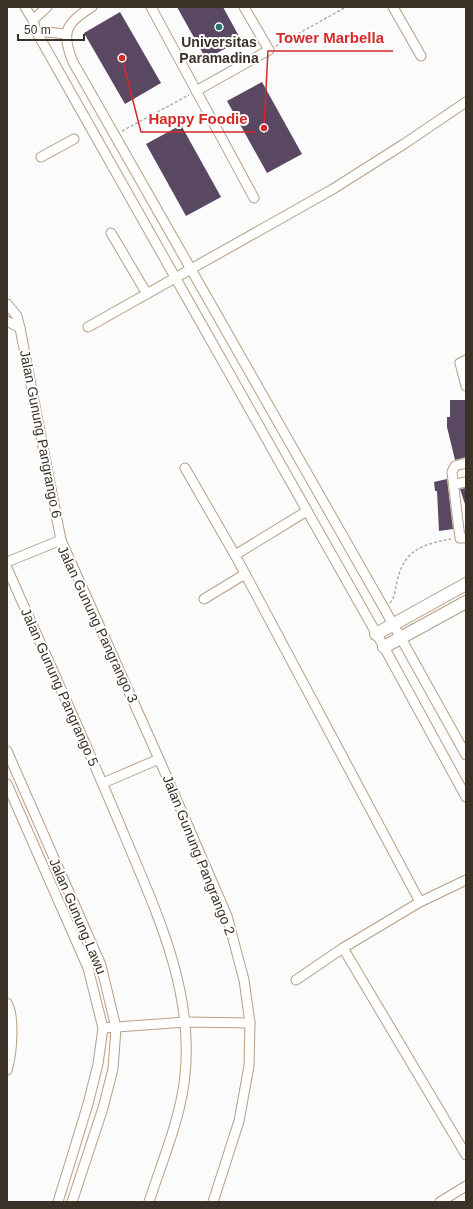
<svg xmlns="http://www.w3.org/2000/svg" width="473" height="1209" font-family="Arial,sans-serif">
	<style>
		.building { fill: #5a4761 }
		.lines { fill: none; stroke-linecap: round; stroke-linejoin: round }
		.minor-casing { stroke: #b99e84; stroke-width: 11 }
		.major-casing { stroke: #b99e84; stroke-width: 14 }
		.path { stroke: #b3aeaa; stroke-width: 1.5; stroke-dasharray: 3 2; stroke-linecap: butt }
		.minor { stroke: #fff; stroke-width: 9 }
		.major { stroke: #fff; stroke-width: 12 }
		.poi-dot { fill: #28716d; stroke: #fff; stroke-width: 1.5 }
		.labels { text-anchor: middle; stroke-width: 4; stroke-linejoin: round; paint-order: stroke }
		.poi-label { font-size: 14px; font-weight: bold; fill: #3c3126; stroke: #fff }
		.street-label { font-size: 14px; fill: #3c3126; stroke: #fff }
		.leader { fill: none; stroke: #d62828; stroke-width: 1.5 }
		.callout-dot { fill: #d62828; stroke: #fff; stroke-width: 1.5 }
		.callout-label { font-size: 15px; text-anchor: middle; font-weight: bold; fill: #d62828; stroke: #fff; stroke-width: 4; stroke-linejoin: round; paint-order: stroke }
	</style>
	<rect width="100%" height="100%" fill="#fbfbfb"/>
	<!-- building -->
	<g class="building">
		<polygon points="177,7 223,7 241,40 206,59"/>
		<polygon points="120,12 161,83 125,104 84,33"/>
		<polygon points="262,82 302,154 267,173 227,101"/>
		<polygon points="181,125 221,197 186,216 146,144"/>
		<polygon points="450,400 466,400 466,457 455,460 447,427 447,417 450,417"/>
		<polygon points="447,479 453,529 439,531 437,491 435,491 434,482"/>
		<polygon points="466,488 466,507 460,489"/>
	</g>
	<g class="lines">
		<!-- minor casing -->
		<g class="minor-casing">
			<g id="minor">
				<polyline points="25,7 33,20"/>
				<polyline points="47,7 33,20 36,31 384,647 466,797"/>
				<path d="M92,7C65,23 61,33 73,62L393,624L466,755"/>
				<polyline points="151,7 254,198"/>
				<polyline points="393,7 421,56"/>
				<polyline points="36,31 66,34"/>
				<polyline points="196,91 269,50 244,7"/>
				<polyline points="41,157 74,139"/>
				<polyline points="111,233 147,294"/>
				<polyline points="7,304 17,316 20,328 7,321"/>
				<polyline points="88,327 333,189 404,144 466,102"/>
				<polyline points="20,328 61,540 159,759 227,916 244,980 250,1023 249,1066 239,1121 213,1202"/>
				<polyline points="466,360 460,363 466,386"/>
				<polyline points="466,463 455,466 452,472 460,538 466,538"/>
				<polyline points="185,468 235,555 420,902 466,880"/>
				<polyline points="455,484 466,482"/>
				<polyline points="235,555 307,511"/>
				<polyline points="7,562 61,540"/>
				<path d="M7,568C46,656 86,743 123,832C155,909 194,989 185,1075C181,1118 162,1161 149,1202"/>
				<polyline points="204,599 245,574"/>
				<polyline points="7,751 101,965 116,1028 113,1069 103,1108 72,1202"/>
				<polyline points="103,783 159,759"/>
				<polyline points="7,784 88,968 103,1028 98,1064 88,1104 58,1202"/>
				<polyline points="343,948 466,1155"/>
				<polyline points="296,980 343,948 420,902"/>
				<path d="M7,1003C15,1016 12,1055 7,1070"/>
				<polyline points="103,1028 186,1022 250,1023"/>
				<polyline points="440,1202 466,1186"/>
			</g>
		</g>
		<!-- major casing -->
		<g class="major-casing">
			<g id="major">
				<polyline points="376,634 466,584"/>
				<polyline points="384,647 466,602"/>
			</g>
		</g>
		<!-- path -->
		<g class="path">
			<polyline points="276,46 346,7"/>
			<polyline points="122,131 189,95"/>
			<path d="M390,603C395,598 395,589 397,582C403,551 422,544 451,539"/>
		</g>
		<!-- minor -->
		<use href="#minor" class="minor"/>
		<!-- major -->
		<use href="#major" class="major"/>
	</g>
	<!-- markers -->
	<circle class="poi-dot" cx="219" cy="27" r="4"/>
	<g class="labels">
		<!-- poi labels -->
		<g class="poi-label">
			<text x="219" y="47">Universitas<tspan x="219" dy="16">Paramadina</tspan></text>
		</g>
		<!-- street labels -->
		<g class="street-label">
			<text transform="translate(41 434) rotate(79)" y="5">Jalan Gunung Pangrango 6</text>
			<text transform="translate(98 624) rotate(65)" y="5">Jalan Gunung Pangrango 3</text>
			<text transform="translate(60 687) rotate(66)" y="5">Jalan Gunung Pangrango 5</text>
			<text transform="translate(199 855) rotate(68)" y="5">Jalan Gunung Pangrango 2</text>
			<text transform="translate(78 916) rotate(67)" y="5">Jalan Gunung Lawu</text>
		</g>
	</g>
	<!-- callouts -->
	<path class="leader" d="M264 128L268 51H393M122 58L141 132H256"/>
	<g class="callout-dot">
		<circle cx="264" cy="128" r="4"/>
		<circle cx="122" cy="58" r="4"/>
	</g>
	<g class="callout-label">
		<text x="330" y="43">Tower Marbella</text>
		<text x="198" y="124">Happy Foodie</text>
	</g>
	<!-- border -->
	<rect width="473" height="1209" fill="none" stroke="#3c3126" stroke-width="16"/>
	<!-- scale -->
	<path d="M18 34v6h66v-6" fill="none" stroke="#3c3126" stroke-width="2"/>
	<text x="24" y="34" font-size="12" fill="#3c3126" stroke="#ffffff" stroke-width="3" paint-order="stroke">50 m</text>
</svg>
